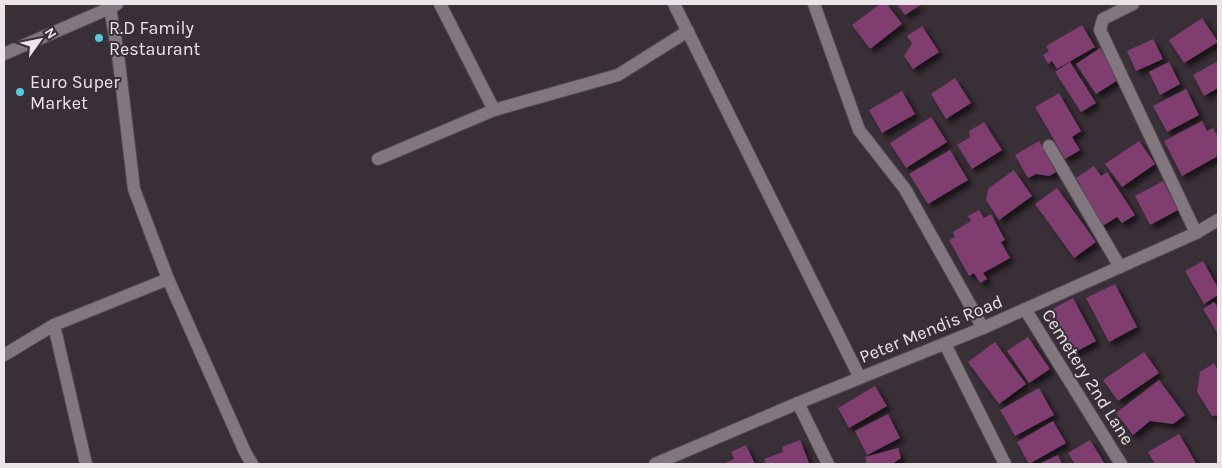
<svg xmlns="http://www.w3.org/2000/svg" width="1222" height="468" font-family="Karla,sans-serif">
	<style>
		.building { fill: #7f3c70; filter: url(#shadow) }
		.lines { fill: none; stroke-linecap: round; stroke-linejoin: round }
		.street-casing { stroke: #554c53; stroke-width: 14 }
		.secondary-casing { stroke: #554c53; stroke-width: 14 }
		.street { stroke: #82777f; stroke-width: 12 }
		.secondary { stroke: #82777f; stroke-width: 12 }
		.poi-dot { fill: #53cadc; stroke: #392f36; stroke-width: 2 }
		.labels { text-anchor: middle; stroke-width: 4; stroke-linejoin: round; paint-order: stroke }
		.poi-label { font-size: 18px; fill: #ebe4e9; stroke: #392f36; text-anchor: start }
		.street-label { font-size: 18px; fill: #ebe4e9; stroke: #392f36 }
	</style>
	<defs>
		<filter id="shadow"><feDropShadow dx="4.5" dy="4.5" stdDeviation="2.5" flood-color="#0009"/></filter>
	</defs>
	<rect width="100%" height="100%" fill="#392f36"/>
	<!-- building -->
	<g class="building">
		<polygon points="880,4 887,4 902,24 870,49 852,25"/>
		<polygon points="897,4 922,4 905,15"/>
		<polygon points="1202,18 1218,42 1184,63 1169,40"/>
		<polygon points="1082,25 1095,47 1057,69 1052,61 1048,64 1043,55 1049,51 1046,46"/>
		<polygon points="922,26 939,52 913,69 904,56 912,43 907,36"/>
		<polygon points="1153,39 1163,59 1136,71 1127,51"/>
		<polygon points="1100,48 1121,78 1096,94 1076,64"/>
		<polygon points="1218,61 1218,88 1204,96 1193,75"/>
		<polygon points="1070,62 1096,103 1081,112 1055,72"/>
		<polygon points="1169,62 1180,84 1160,95 1149,72"/>
		<polygon points="955,78 971,103 946,119 931,94"/>
		<polygon points="1186,89 1199,115 1167,132 1153,106"/>
		<polygon points="902,91 915,114 882,133 869,110"/>
		<polygon points="1059,93 1081,131 1072,137 1080,150 1065,159 1035,107"/>
		<polygon points="931,117 947,142 906,168 890,143"/>
		<polygon points="1202,121 1207,131 1213,128 1218,137 1218,156 1182,176 1164,141"/>
		<polygon points="984,122 1002,150 972,169 957,145 970,137 969,131"/>
		<polygon points="1039,141 1056,172 1049,176 1036,174 1028,178 1015,155"/>
		<polygon points="1139,141 1155,164 1122,187 1105,164"/>
		<polygon points="950,150 968,180 928,204 909,174"/>
		<polygon points="1094,166 1101,176 1107,172 1135,215 1122,223 1117,217 1101,227 1076,188 1081,185 1076,178"/>
		<polygon points="1014,170 1032,196 999,220 986,200 988,189"/>
		<polygon points="1163,181 1178,210 1150,225 1135,196"/>
		<polygon points="1057,188 1096,242 1074,258 1035,204"/>
		<polygon points="979,210 984,218 991,214 1005,240 1001,242 1010,258 983,273 987,279 980,283 974,273 969,276 949,240 955,237 953,232 971,221 968,216"/>
		<polygon points="1203,261 1218,288 1218,295 1204,304 1185,271"/>
		<polygon points="1115,284 1137,327 1109,342 1086,298"/>
		<polygon points="1073,298 1096,341 1070,355 1047,312"/>
		<polygon points="1214,302 1218,308 1218,334 1203,309"/>
		<polygon points="1028,337 1050,369 1029,383 1007,351"/>
		<polygon points="995,342 1026,384 999,404 968,362"/>
		<polygon points="1144,352 1159,373 1118,401 1103,380"/>
		<polygon points="1214,363 1218,370 1218,415 1212,416 1197,392 1200,372"/>
		<polygon points="1159,380 1185,415 1173,424 1150,421 1133,435 1116,413"/>
		<polygon points="875,386 887,406 849,428 838,408"/>
		<polygon points="1039,388 1054,415 1015,436 1000,410"/>
		<polygon points="888,414 900,438 867,455 855,431"/>
		<polygon points="1053,421 1066,443 1029,464 1017,442"/>
		<polygon points="1179,434 1196,463 1193,464 1155,464 1148,452"/>
		<polygon points="800,440 809,463 766,464 764,459 783,452 782,447"/>
		<polygon points="1090,440 1105,464 1075,464 1068,453"/>
		<polygon points="746,445 755,464 723,464 734,459 731,452"/>
		<polygon points="898,448 901,458 892,464 867,464 865,457"/>
		<polygon points="1058,455 1062,464 1039,464"/>
	</g>
	<g class="lines">
		<!-- street casing -->
		<g class="street-casing">
			<g id="street">
				<polyline points="440,4 494,110"/>
				<polyline points="674,4 860,378"/>
				<polyline points="814,4 859,130 905,189 983,328"/>
				<polyline points="1133,4 1103,19 1100,30 1196,233"/>
				<polyline points="110,8 118,54 134,189 168,279 245,452 252,464"/>
				<polyline points="1049,146 1120,267"/>
				<polyline points="378,159 494,110 618,75 688,31"/>
				<polyline points="1025,309 1121,464"/>
				<polyline points="54,325 86,464"/>
				<polyline points="945,344 1005,464"/>
				<polyline points="4,355 54,325 168,279"/>
				<polyline points="798,403 828,464"/>
				<polyline points="655,464 798,403 983,328 1196,233 1218,220"/>
			</g>
		</g>
		<!-- secondary casing -->
		<g class="secondary-casing">
			<polyline id="secondary" points="4,54 110,8 117,4"/>
		</g>
		<!-- street -->
		<use href="#street" class="street"/>
		<!-- secondary -->
		<use href="#secondary" class="secondary"/>
	</g>
	<!-- markers -->
	<g class="poi-dot">
		<circle cx="99" cy="38" r="5"/>
		<circle cx="20" cy="92" r="5"/>
	</g>
	<g class="labels">
		<!-- poi labels -->
		<g class="poi-label">
			<text x="109" y="34">R.D Family<tspan x="109" dy="21">Restaurant</tspan></text>
			<text x="30" y="88">Euro Super<tspan x="30" dy="21">Market</tspan></text>
		</g>
		<!-- street labels -->
		<g class="street-label">
			<text transform="translate(931 329) rotate(-22)" y="6">Peter Mendis Road</text>
			<text transform="translate(1088 377) rotate(58)" y="6">Cemetery 2nd Lane</text>
		</g>
	</g>
	<!-- border -->
	<rect width="1222" height="468" fill="none" stroke="#ebe4e9" stroke-width="10"/>
	<!-- north arrow -->
	<g transform="translate(40 40) rotate(57)" stroke="#392f36" stroke-width="4" paint-order="stroke">
	<path d="M0-4L9 19L0 12L-9 19Z" fill="#ebe4e9"/>
	<text y="-8" font-size="14" font-weight="bold" text-anchor="middle" fill="#ebe4e9">N</text>
	</g>
</svg>
